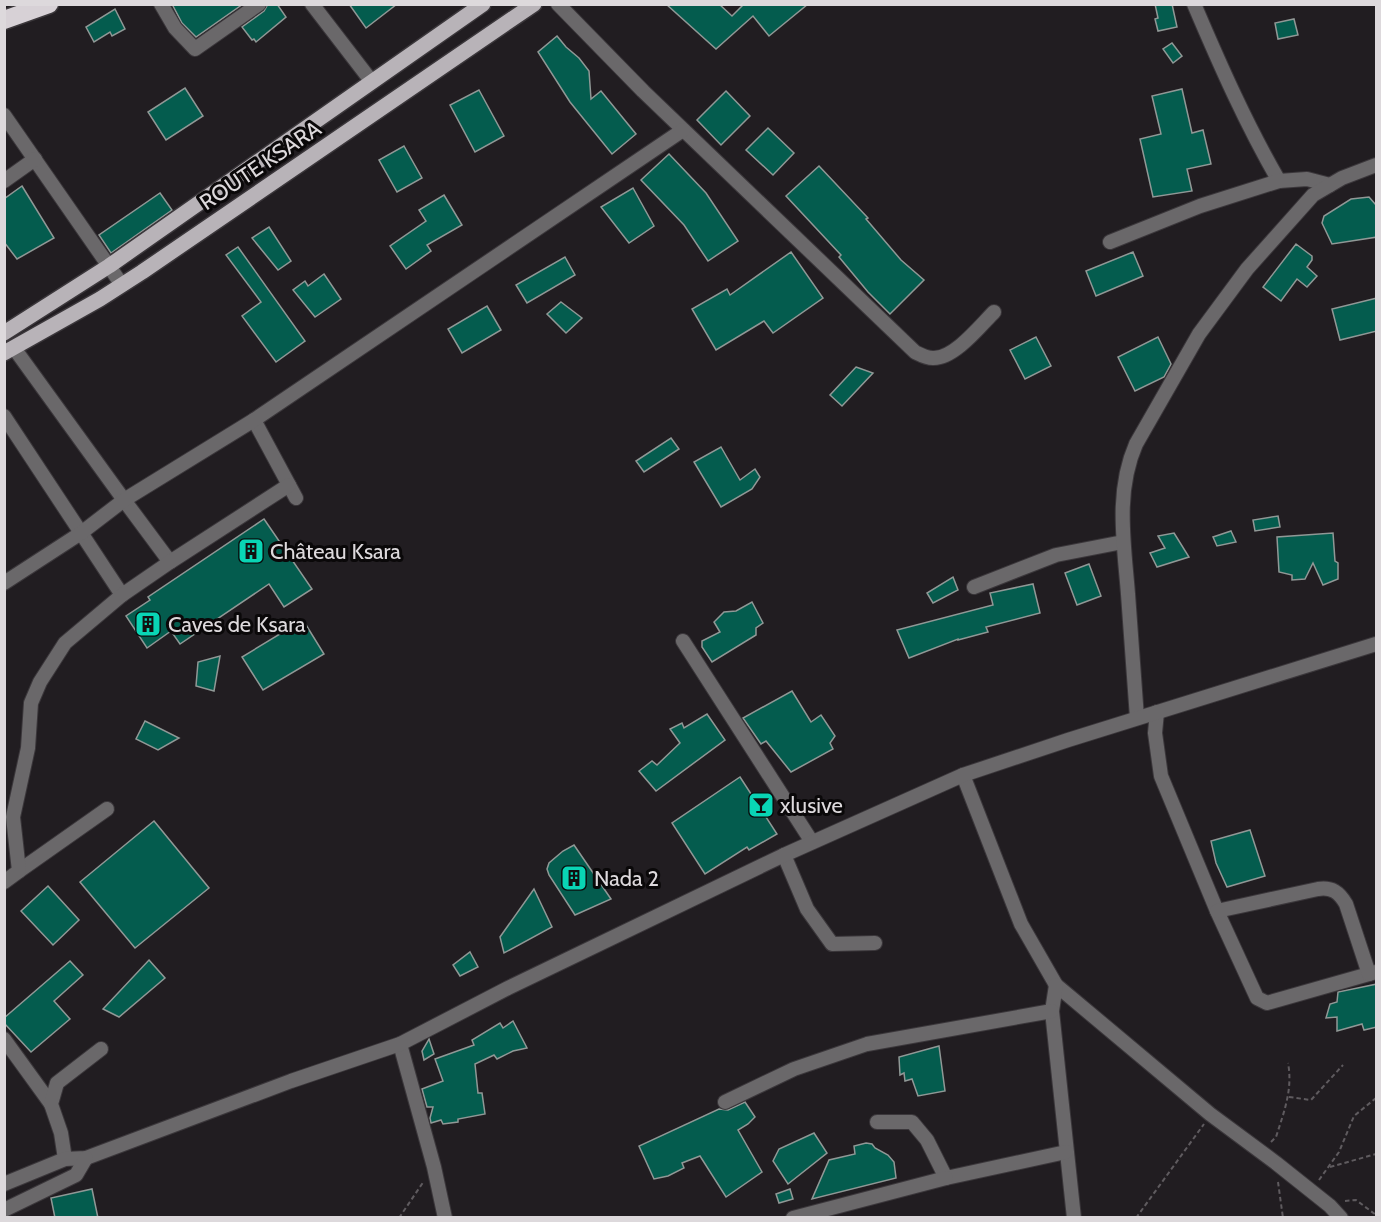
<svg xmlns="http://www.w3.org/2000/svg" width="1381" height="1222" font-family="Cabin,sans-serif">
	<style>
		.building { fill: #045c4e; stroke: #909896; stroke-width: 1.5 }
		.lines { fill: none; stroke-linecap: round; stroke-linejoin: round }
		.minor-casing { stroke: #3b373b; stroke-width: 16 }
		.major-casing { stroke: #3b373b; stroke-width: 18 }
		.highway-casing { stroke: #3b373b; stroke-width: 21 }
		.path { stroke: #5f5b5f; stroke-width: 2; stroke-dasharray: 4.5 3; stroke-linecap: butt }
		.minor { stroke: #6a686a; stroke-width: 14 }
		.major { stroke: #b8b3b8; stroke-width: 15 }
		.highway { stroke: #d7d1d6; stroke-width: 18 }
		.labels { text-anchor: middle; stroke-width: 6; stroke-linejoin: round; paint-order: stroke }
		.street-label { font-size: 22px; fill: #ddd9dc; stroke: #0a0809 }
		.poi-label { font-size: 22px; fill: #ddd9dc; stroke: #0a0809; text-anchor: start }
	</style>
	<rect width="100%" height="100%" fill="#211d21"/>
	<!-- building -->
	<g class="building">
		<polygon points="172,4 243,4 196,37 182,23"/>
		<polygon points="268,4 277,4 286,17 256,42 254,39 252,40 242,27 264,11"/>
		<polygon points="349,4 397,4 366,28"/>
		<polygon points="666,4 719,4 732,16 744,4 808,4 769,36 753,16 716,49"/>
		<polygon points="1155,4 1172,4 1177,27 1158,31 1155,19 1158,18"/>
		<polygon points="115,9 125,29 112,36 110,32 94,42 86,27"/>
		<polygon points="1294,19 1298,35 1278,39 1275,23"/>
		<polygon points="557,36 566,47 579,58 589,71 591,99 601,91 636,134 612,154 570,102 538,52"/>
		<polygon points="1172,43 1182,56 1173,63 1163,49"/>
		<polygon points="185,88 203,116 166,140 148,112"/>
		<polygon points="1182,89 1192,133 1203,130 1211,164 1187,169 1192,191 1153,197 1140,139 1161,134 1152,96"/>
		<polygon points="479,90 504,136 475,152 450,105"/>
		<polygon points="726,91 750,116 721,145 697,120"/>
		<polygon points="768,128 794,153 773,175 746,150"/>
		<polygon points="404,146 422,178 397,192 379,160"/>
		<polygon points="669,154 706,193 738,241 708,261 684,225 641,180"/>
		<polygon points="819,166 868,218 866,219 901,260 924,280 890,314 868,292 839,257 841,255 786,196"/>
		<polygon points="22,186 54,238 17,259 4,242 4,199"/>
		<polygon points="633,188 654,226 629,243 601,207"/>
		<polygon points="160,193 172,210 111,253 99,235"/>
		<polygon points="444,195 462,225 427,245 431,251 406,269 390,246 426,221 419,210"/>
		<polygon points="1369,197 1376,205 1377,237 1332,244 1322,223 1324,216 1351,199"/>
		<polygon points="269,227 291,261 278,270 252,238"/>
		<polygon points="1296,244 1312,256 1312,260 1307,267 1317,276 1307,287 1297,279 1281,301 1263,287"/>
		<polygon points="238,247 305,341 276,362 242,316 261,302 226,255"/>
		<polygon points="791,252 823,298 773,333 764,321 716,350 692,309 727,289 730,295"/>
		<polygon points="1133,252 1143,276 1096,296 1086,271"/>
		<polygon points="565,257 575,275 527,303 516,285"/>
		<polygon points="324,274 341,299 315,317 293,290 305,281 308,286"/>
		<polygon points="1377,298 1377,331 1340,340 1332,309"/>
		<polygon points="561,302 582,318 566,333 547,314"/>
		<polygon points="487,306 501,330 462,353 448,329"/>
		<polygon points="1036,337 1051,366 1025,379 1010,350"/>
		<polygon points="1158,337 1171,364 1164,377 1135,391 1118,357"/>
		<polygon points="856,367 873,373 842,406 830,395"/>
		<polygon points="671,438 679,449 644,472 636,461"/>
		<polygon points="721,447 740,480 755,469 760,477 752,489 721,507 694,462"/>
		<polygon points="1278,516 1280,527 1255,531 1253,520"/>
		<polygon points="264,519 312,589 284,607 269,584 180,644 171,631 147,648 126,616 150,600 148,597"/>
		<polygon points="1231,531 1236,542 1217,546 1213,537"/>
		<polygon points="1174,533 1189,557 1157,567 1150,553 1165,548 1158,536"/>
		<polygon points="1333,533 1335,561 1338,563 1338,579 1323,585 1313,563 1305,579 1292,580 1292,575 1279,572 1277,537"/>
		<polygon points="1089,564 1101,596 1077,605 1065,573"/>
		<polygon points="953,577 958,590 933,603 927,593"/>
		<polygon points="1033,584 1040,613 986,627 988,632 958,640 958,639 909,658 897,630 993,605 990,593"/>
		<polygon points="752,602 763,623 756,628 756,635 712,662 702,647 702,641 720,632 714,622 724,612 736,611"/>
		<polygon points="303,620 324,654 263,690 242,657"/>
		<polygon points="220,656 214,691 196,686 198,662"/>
		<polygon points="792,691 811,722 821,715 835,736 830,743 833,749 791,772 766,741 761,744 743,718"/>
		<polygon points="707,714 725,740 656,791 639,771 652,761 657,765 680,743 670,729 682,723 684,728"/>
		<polygon points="145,721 179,738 158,750 136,739"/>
		<polygon points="740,777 777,834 749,850 747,847 705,874 672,823"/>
		<polygon points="154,821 209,888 135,948 80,882"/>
		<polygon points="1250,830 1265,876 1227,887 1216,863 1211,841"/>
		<polygon points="574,845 611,899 575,915 549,875 547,869 549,863 563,851"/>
		<polygon points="48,886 79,920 53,945 21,911"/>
		<polygon points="534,889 552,927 504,953 500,937"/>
		<polygon points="470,952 478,967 460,976 453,965"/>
		<polygon points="149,960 165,978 119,1017 103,1009"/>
		<polygon points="70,961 83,975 54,1001 70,1019 31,1052 4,1023 4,1018"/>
		<polygon points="1377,984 1377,1027 1364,1030 1362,1024 1337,1031 1337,1017 1326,1018 1330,1004 1337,1002 1338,992"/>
		<polygon points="513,1021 527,1048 513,1051 497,1059 494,1055 475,1064 478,1093 482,1093 485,1114 458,1119 458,1122 443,1124 441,1120 431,1123 430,1118 433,1107 427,1107 422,1089 443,1081 435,1059 474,1045 472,1040 500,1023 503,1028"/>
		<polygon points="429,1039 434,1054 424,1060 422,1051"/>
		<polygon points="939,1046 945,1091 918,1096 912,1079 905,1081 904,1073 900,1075 899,1057"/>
		<polygon points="745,1102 755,1117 748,1124 738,1130 762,1172 726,1197 700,1156 682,1163 684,1168 668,1176 654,1179 639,1146 719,1109 728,1110"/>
		<polygon points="814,1133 827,1153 788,1184 773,1161 779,1149"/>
		<polygon points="866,1143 872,1144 875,1148 888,1155 894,1162 896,1178 812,1199 829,1160 855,1154 854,1146"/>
		<polygon points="92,1189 98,1218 55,1218 51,1198"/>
		<polygon points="790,1189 793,1199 779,1203 776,1194"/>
	</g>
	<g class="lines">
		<!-- minor casing -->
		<g class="minor-casing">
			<g id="minor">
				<polyline points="161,4 175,28 195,49 259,4"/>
				<polyline points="312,4 372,82"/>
				<path d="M558,4L643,91L915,352C921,355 926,358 933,358C954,359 980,326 994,312"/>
				<path d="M1194,4C1220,65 1246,124 1279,181"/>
				<polyline points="4,115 122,285"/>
				<polyline points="4,181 35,159"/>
				<polyline points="1110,242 1200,206 1279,181 1307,179 1330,185"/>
				<polyline points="14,348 124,500 170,562"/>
				<polyline points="4,416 122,595"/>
				<polyline points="254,420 296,498"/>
				<polyline points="4,583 81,533 124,500 254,420 683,130"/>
				<polyline points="974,587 1056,555 1123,542"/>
				<polyline points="683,641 812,842"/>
				<polyline points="1157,712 1155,733 1161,776 1217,911 1257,998 1267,1003 1376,972"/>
				<path d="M1137,718C1134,677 1131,635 1128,594C1124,543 1115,492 1136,444L1199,334L1247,269L1313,195L1342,178L1376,165"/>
				<polyline points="963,775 1021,924 1056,985 1210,1114 1276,1163 1330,1206 1341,1218"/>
				<polyline points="784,855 807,909 832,944 875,943"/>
				<polyline points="19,871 107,809"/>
				<polyline points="4,882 19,871 13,817 28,748 31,703 40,682 65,643 122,595 170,562 289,485"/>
				<path d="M1217,911L1318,889C1332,887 1339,892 1346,904L1369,974"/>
				<polyline points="1056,985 1052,1011 1074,1218"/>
				<polyline points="4,1039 51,1104"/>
				<polyline points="400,1044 434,1167 445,1218"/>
				<polyline points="725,1102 794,1069 867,1044 1052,1011"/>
				<polyline points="877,1122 912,1122 927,1140 946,1178 1066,1152"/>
				<polyline points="65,1159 61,1133 51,1104 57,1083 101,1049"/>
				<polyline points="4,1184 65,1159 86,1158 291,1081 400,1044 508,988 784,855 963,775 1068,740 1376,644"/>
				<polyline points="4,1210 76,1175 86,1158"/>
				<polyline points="793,1218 946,1178"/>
			</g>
		</g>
		<!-- major casing -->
		<g class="major-casing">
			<g id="major">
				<polyline points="4,333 109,266 483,4"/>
				<polyline points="4,353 100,299 142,272 534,4"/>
			</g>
		</g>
		<!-- highway casing -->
		<g class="highway-casing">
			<polyline id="highway" points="4,20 49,4"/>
		</g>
		<!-- path -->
		<g class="path">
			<polyline points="1289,1097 1311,1100 1343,1065"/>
			<path d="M1271,1142L1276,1137C1284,1112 1293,1089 1288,1063"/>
			<polyline points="1330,1167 1376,1154"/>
			<polyline points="1319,1180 1339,1152 1354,1116 1376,1098"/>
			<polyline points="1278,1182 1283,1218"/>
			<polyline points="1345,1201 1356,1200 1376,1215"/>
			<polyline points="399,1218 424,1181"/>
			<polyline points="1136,1218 1204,1124"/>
		</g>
		<!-- minor -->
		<use href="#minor" class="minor"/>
		<!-- major -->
		<use href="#major" class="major"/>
		<!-- highway -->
		<use href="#highway" class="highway"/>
	</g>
	<!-- icons -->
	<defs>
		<g id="building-square" transform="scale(1.35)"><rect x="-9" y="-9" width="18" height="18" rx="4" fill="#09d5b5" stroke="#0a0809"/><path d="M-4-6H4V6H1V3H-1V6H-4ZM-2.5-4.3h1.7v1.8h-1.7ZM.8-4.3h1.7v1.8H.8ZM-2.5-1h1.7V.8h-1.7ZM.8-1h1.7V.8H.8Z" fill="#111"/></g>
		<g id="bar-square" transform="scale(1.35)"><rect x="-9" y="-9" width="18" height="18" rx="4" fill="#09d5b5" stroke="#0a0809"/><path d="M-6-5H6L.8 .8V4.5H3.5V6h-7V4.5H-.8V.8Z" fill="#111"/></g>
	</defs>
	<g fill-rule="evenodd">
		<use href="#building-square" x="251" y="551"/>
		<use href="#building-square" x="148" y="624"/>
		<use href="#bar-square" x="761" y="805"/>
		<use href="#building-square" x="574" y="878"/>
	</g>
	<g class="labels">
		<!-- street labels -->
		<g class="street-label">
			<text transform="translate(260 165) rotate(-34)" y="8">ROUTE KSARA</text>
		</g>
		<!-- poi labels -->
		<g class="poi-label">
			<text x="270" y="559">Château Ksara</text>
			<text x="168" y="632">Caves de Ksara</text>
			<text x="780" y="813">xlusive</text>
			<text x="594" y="886">Nada 2</text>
		</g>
	</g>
	<!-- border -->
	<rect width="1381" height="1222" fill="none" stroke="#ddd9dc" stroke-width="12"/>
</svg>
